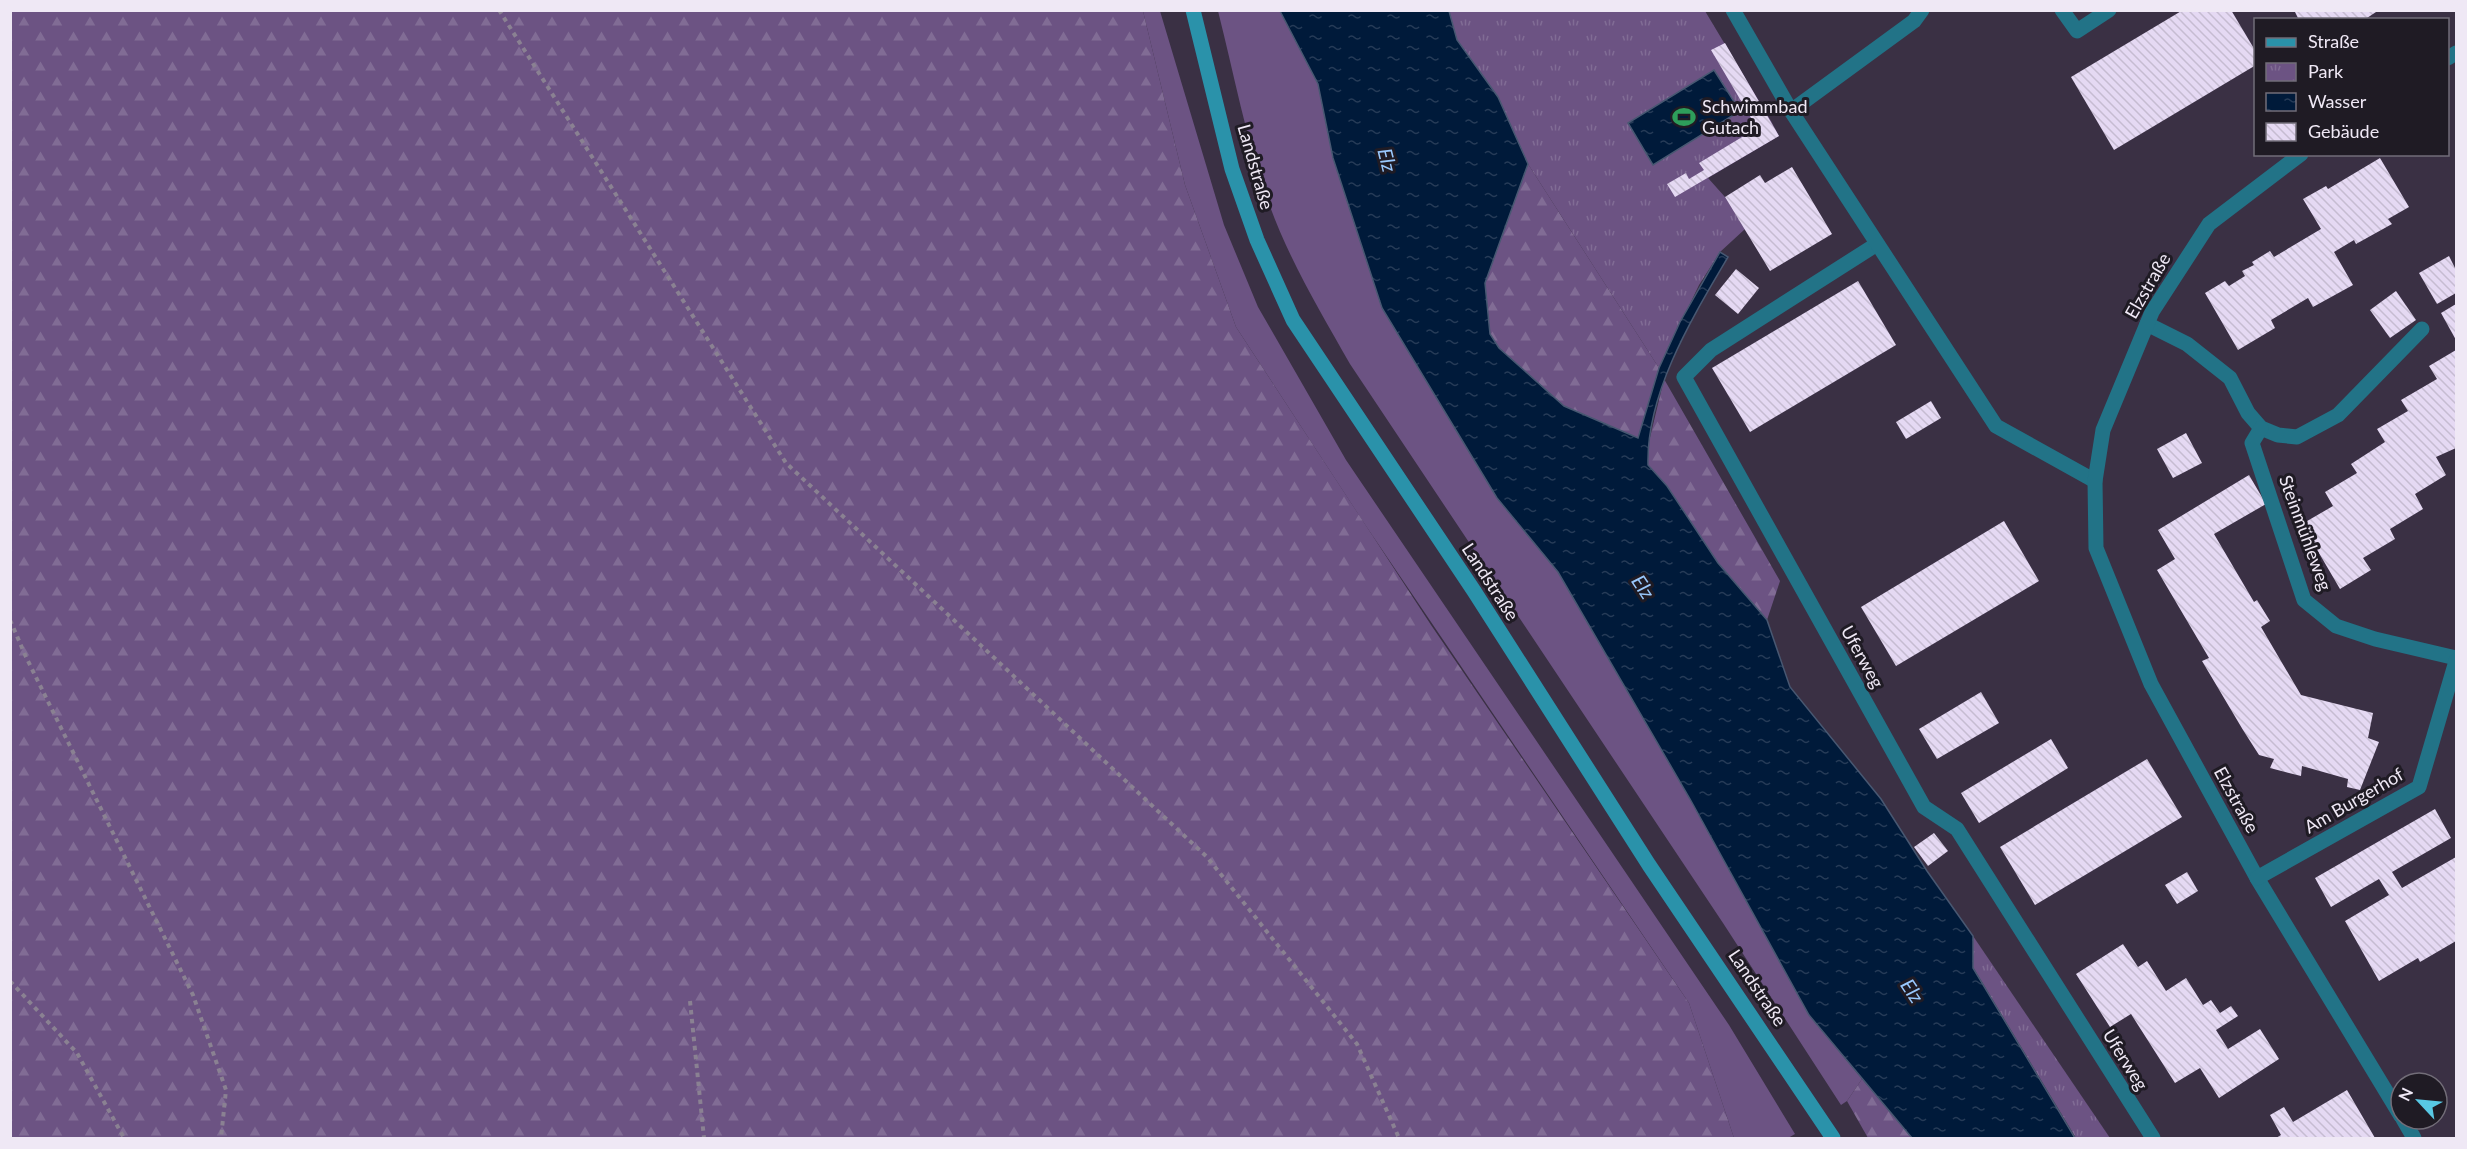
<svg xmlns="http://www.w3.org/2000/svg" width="2467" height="1149" font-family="Lato,sans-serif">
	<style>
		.grass { fill: #6c5383 }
		.forest { fill: url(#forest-firs) }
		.park { fill: url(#park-tufts) }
		.water { fill: url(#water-ripples); stroke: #485872; stroke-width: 1.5 }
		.building { fill: url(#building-back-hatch) }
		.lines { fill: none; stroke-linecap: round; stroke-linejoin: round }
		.path { stroke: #8a8192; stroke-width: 4; stroke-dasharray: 4.5 4.5; stroke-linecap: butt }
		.lane { stroke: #227387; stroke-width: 15 }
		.street { stroke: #227387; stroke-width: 15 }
		.secondary { stroke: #2a92aa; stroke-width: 15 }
		.labels { text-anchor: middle; stroke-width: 6; stroke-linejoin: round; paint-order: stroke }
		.poi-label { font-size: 18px; fill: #efe8f5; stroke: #1f1b24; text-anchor: start }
		.street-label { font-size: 18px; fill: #efe8f5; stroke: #1f1b24 }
		.water-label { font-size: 20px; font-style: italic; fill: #99c8fd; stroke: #1f1b24 }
	</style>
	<defs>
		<pattern id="forest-firs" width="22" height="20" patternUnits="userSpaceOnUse" patternTransform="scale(1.5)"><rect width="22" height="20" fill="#6c5383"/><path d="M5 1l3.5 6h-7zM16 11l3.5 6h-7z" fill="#816c95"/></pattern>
		<pattern id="park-tufts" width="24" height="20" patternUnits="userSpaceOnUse" patternTransform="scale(1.5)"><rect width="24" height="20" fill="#6c5383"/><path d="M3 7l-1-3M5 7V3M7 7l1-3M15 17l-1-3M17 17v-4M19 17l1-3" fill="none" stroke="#816c95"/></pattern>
		<pattern id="water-ripples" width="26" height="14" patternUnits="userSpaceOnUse" patternTransform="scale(1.5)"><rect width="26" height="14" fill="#001a3a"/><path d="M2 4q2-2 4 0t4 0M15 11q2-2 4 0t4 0" fill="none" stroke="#263b57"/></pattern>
		<pattern id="building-back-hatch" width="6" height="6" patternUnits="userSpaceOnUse" patternTransform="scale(1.5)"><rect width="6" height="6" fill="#e5d9f3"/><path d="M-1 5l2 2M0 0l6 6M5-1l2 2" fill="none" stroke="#c6bcd1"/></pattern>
	</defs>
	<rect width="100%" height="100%" fill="#3a3044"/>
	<!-- grass -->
	<g class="grass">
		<polygon points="1143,11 1160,11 1224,225 1258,307 1346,460 1729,1025 1795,1134 1788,1138 1734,1138 1689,1003 1366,526 1236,327 1185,185"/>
		<path d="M1218,11H1280L1318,84L1333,158L1382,308L1497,498L1558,572L1690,799L1809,1015L1862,1079L1847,1101L1841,1105L1723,923L1350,364C1320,311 1288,258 1268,201C1246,139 1234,74 1218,11Z"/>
	</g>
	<!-- forest -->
	<g class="forest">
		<polygon points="10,11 1143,11 1185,185 1236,327 1431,625 1689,1003 1734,1138 11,1138"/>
		<polygon points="1528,164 1659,368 1638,438 1564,406 1499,348 1490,334 1484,283"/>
		<polygon points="1664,379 1780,581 1767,620 1718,563 1667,486 1648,465 1648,446"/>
		<polygon points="1862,1079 1912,1138 1868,1138 1847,1101"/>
	</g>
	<!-- park -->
	<g class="park">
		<polygon points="1449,11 1705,11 1771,121 1779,136 1708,178 1725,197 1745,229 1720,252 1699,285 1659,368 1528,164 1498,97 1457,40"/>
		<polygon points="1973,936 2110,1138 2076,1138 1973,967"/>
	</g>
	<!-- water -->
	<g class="water">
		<path d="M1280,11H1449L1457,40L1498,97L1528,164L1485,283L1490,334L1499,348L1564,406L1638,438L1659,368L1680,322L1720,252L1728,257C1692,318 1646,393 1648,465L1667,486L1718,563L1767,620L1790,687L1881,799L1927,871L1973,936V968L2075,1138H1912L1809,1015L1690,799L1558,572L1497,498L1382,308L1333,158L1318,84Z"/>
		<polygon points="1714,70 1740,111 1653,165 1628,123"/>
	</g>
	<!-- building -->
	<g class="building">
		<polygon points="2183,10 2231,10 2256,52 2256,65 2114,150 2071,77"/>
		<polygon points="2294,10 2379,10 2364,20 2299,20"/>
		<polygon points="1725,43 1779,136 1675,197 1667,184 1686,173 1689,179 1704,170 1699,163 1757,128 1711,50"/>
		<polygon points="2380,158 2409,207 2388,219 2392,224 2356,244 2354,240 2334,252 2353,285 2313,307 2308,298 2271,320 2275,328 2238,350 2205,293 2225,281 2229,286 2245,276 2242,271 2254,265 2252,262 2270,251 2274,257 2321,229 2303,199 2326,186 2328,189"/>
		<polygon points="1792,167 1832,234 1770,271 1725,197 1760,175 1765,183"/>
		<polygon points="2449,256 2456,270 2456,293 2437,304 2419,273"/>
		<polygon points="1736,269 1759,288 1738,314 1715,295"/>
		<polygon points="1858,281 1896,345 1750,432 1712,368"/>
		<polygon points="2396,291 2416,320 2390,338 2370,310"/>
		<polygon points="2456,304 2456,340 2441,313"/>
		<polygon points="2456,350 2456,448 2436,457 2446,475 2415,494 2423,509 2390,529 2395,539 2363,558 2371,570 2340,589 2302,524 2333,506 2325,492 2357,473 2351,464 2385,442 2377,429 2408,411 2401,400 2437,379 2429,366"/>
		<polygon points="1931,401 1941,418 1906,439 1896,422"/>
		<polygon points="2186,433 2202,463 2173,478 2157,449"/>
		<polygon points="2249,475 2266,504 2214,534 2254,602 2257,600 2270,621 2261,627 2301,695 2373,713 2368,738 2379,742 2360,790 2347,787 2348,779 2302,766 2301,776 2270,768 2274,759 2259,755 2243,730 2202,661 2209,658 2157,570 2175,559 2158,530"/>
		<polygon points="2004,521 2039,581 1896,666 1861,607"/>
		<polygon points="1981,692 1999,723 1937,759 1919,729"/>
		<polygon points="2051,739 2068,768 1979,823 1961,793"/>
		<polygon points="2147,759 2182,817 2035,905 2000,847"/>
		<polygon points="2435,809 2451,838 2392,872 2402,888 2456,857 2456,941 2420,962 2418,958 2379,981 2345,921 2389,895 2379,879 2331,907 2315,878"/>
		<polygon points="1934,833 1948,851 1928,866 1914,847"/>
		<polygon points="2187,872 2198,891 2177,904 2165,885"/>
		<polygon points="2123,944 2138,967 2147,961 2166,991 2186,978 2203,1005 2211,1000 2220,1013 2231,1006 2238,1016 2216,1030 2228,1049 2260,1029 2279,1059 2219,1098 2200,1068 2175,1083 2131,1014 2110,1027 2076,974"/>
		<polygon points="2347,1090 2375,1138 2276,1138 2281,1135 2270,1115 2284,1107 2293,1122"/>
	</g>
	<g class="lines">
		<!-- path -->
		<g class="path">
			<polyline points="499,10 786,463 1207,857 1357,1044 1399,1138"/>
			<polyline points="10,620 26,657 193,995 226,1090 221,1138"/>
			<polyline points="10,981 77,1053 124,1138"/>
			<polyline points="690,1001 704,1138"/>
		</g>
		<!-- lane -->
		<g class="lane">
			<polyline points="2062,10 2077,31 2109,10"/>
			<polyline points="1877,244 1711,350 1684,377 1924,807 1957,829 2153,1138"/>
			<polyline points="2147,324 2187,344 2230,378 2248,413 2261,428 2278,435 2297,437 2338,415 2422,329"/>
		</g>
		<!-- street -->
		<g class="street">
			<polyline points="1733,10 1791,111 1996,426 2095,481"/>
			<polyline points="2448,58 2456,53"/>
			<polyline points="1791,111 1914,21 1922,10"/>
			<polyline points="2301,154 2209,224 2152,312 2103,430 2095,481 2096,548 2151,684 2257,878 2401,1116"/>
			<polyline points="2261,428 2252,443 2304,600 2336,626 2375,639 2456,658"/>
			<polyline points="2257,878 2419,787 2456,661"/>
			<polyline points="2403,1119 2414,1138"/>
		</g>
		<!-- secondary -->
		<polyline class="secondary" points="1193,10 1232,169 1257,240 1293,320 1474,591 1649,865 1833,1138"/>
	</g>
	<!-- icons -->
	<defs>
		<g id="stadium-bare" transform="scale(1.8)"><path d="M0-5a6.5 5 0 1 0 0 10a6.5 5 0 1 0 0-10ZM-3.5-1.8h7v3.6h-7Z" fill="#2e9e5b" stroke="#1f1b24" stroke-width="2.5" paint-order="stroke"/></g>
	</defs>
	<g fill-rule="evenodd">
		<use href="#stadium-bare" x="1684" y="117"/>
	</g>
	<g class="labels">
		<!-- poi labels -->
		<g class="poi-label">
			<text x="1702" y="113">Schwimmbad<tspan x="1702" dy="21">Gutach</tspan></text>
		</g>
		<!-- street labels -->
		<g class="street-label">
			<text transform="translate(1255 167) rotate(74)" y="6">Landstraße</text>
			<text transform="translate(2148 286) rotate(-60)" y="6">Elzstraße</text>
			<text transform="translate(2305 533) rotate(70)" y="6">Steinmühleweg</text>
			<text transform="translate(1490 582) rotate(57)" y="6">Landstraße</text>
			<text transform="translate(1862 657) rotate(61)" y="6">Uferweg</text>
			<text transform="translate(2236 800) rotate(61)" y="6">Elzstraße</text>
			<text transform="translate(2354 801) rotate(-30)" y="6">Am Burgerhof</text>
			<text transform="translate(1757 988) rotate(56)" y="6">Landstraße</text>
			<text transform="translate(2125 1060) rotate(58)" y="6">Uferweg</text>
		</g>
		<!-- water labels -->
		<g class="water-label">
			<text transform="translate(1387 160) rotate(76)" y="7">Elz</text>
			<text transform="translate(1643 587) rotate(56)" y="7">Elz</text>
			<text transform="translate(1912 991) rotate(56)" y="7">Elz</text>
		</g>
	</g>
	<!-- border -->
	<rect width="2467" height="1149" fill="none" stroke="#efe8f5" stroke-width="24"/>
	<!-- legend -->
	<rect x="2254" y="18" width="195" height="138" fill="#1f1b24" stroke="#726d78" stroke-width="1.5"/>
	<rect x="2266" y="38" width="30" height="9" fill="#2a92aa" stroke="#726d78" stroke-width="1.5"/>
	<text x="2308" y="48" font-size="18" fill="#efe8f5">Straße</text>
	<rect x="2266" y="63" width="30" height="18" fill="url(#park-tufts)" stroke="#726d78" stroke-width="1.5"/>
	<text x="2308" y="78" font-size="18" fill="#efe8f5">Park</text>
	<rect x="2266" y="93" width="30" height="18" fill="url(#water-ripples)" stroke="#726d78" stroke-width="1.5"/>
	<text x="2308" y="108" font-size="18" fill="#efe8f5">Wasser</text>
	<rect x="2266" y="123" width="30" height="18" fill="url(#building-back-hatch)" stroke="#726d78" stroke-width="1.5"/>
	<text x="2308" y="138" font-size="18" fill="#efe8f5">Gebäude</text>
	<!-- north arrow -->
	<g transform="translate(2419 1101) rotate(296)"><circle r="28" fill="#1f1b24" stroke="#726d78" stroke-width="1.5"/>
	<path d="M0-4.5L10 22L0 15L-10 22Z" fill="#58c8e4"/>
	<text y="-9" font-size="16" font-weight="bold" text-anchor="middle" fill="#efe8f5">N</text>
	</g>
</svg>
